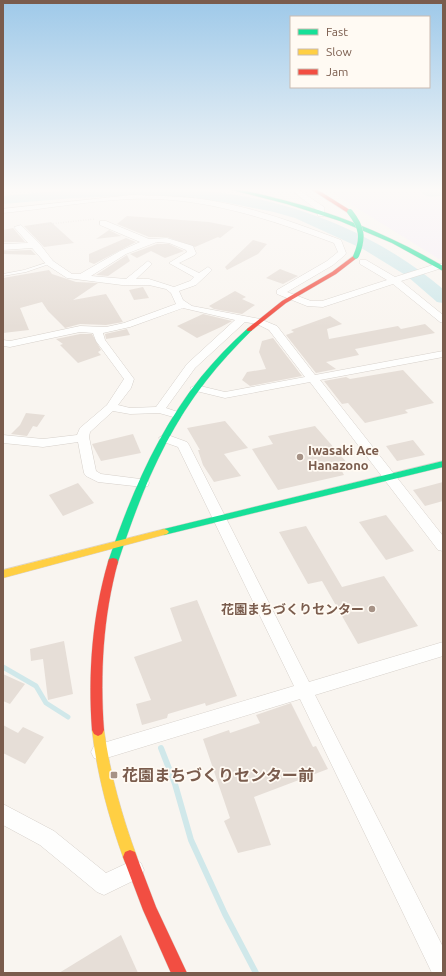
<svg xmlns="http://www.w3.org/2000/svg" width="446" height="976" font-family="Ubuntu,'Noto Sans JP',sans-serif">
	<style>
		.education { fill: #f6eef6 }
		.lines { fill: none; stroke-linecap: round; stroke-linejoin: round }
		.stream-far1 { stroke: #d0e8ea; stroke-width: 5 }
		.stream { stroke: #d0e8ea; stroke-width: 6 }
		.river { fill: #d0e8ea; fill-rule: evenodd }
		.building { fill: #e6ded7 }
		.lane-casing { stroke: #d7d1cb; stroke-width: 1 }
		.street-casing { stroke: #d7d1cb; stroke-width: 1 }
		.fast-casing { stroke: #d9d2cb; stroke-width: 1 }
		.slow-casing { stroke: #d9d2cb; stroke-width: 1 }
		.jam-casing { stroke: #d9d2cb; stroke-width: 1 }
		.path { stroke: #dcd5d0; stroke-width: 1.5; stroke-dasharray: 0.5 2; stroke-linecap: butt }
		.lane { fill: #fefefd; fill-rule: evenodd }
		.street { fill: #fefefd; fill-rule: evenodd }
		.fast { fill: #16e098; fill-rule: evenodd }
		.slow { fill: #ffcf43; fill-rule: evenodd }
		.jam { fill: #f24e42; fill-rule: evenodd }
		.fast-bridge-casing { stroke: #d9d2cb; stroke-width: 6; stroke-linecap: butt }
		.fast-bridge { stroke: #16e098; stroke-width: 5.5 }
		.poi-dot { fill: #a69286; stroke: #fffaf3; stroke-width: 1.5 }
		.labels { text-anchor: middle; stroke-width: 3.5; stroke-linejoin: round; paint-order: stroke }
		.poi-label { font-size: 13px; font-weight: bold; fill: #7a5c4d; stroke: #fffaf3; text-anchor: start }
		.near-poi-label { font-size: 16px; font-weight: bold; fill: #7a5c4d; stroke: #fffaf3; text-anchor: start }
	</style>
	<rect width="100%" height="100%" fill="#f9f5f0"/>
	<!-- education -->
	<polygon class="education" points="328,190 419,190 429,196 443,193 443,258 439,259"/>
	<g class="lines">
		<!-- stream-far1 -->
		<polyline class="stream-far1" points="3,667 36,686 46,703 68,717"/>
		<!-- stream -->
		<polyline class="stream" points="161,748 175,784 191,840 225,914 256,973"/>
		<!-- river -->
		<g class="river">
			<path d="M68,190C107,190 147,189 186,190C277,193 374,230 443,289V303L437,302L407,276L363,249L295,218L274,212L224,202L149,195L74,198L3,204V196Z"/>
			<path d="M419,190H443V195C434,197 426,199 419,190Z"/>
		</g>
	</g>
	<!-- building -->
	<g class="building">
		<polygon points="127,216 209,222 234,227 220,238 218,237 195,247 167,237 149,237 117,224"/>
		<polygon points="51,222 74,243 44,247 24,226"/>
		<polygon points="13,228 25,242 3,242 3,230"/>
		<polygon points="109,230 121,236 96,239"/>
		<polygon points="126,238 136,242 94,264 89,262 89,254"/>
		<polygon points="253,240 267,244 258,254 227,270 225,267"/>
		<polygon points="157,244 169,244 184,251 165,258 151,251 137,258 130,254"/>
		<polygon points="31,250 36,255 3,254 3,251"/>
		<polygon points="127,255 130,261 108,276 96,275"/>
		<polygon points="280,269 298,276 283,284 266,278"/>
		<polygon points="49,270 52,274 76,282 98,283 73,300 106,294 123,322 106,325 80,324 65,328 48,311 42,302 20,308 29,330 3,333 3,278"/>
		<polygon points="143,287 149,298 134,300 129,290"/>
		<polygon points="235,291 246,297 242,299 255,305 242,314 214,309 209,306"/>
		<polygon points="203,314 232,321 221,327 197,338 177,326"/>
		<polygon points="330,316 342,324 327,329 329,339 398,326 401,329 425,324 435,333 355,349 359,355 326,362 336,369 316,373 286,335 294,332 291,330"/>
		<polygon points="127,329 130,335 106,339 105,334"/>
		<polygon points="80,334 92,334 101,350 98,352 101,355 78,363 60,345 63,344 56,339"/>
		<polygon points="273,338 302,376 250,386 242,380 247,372 266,369 259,352 262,341"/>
		<polygon points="403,370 434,403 405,410 408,413 365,423 348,403 342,404 324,381 346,377 350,379"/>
		<polygon points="26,413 45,415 37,427 33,426 27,436 11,434 20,425"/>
		<polygon points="225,421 248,448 224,454 241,476 214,482 203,465 198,450 200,450 187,428"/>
		<polygon points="315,426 349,465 339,466 344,475 278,490 252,449 273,444 268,436"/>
		<polygon points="133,434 141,453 101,461 92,444"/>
		<polygon points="413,440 425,455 397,461 386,446"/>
		<polygon points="443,482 443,501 425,506 413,490"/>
		<polygon points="78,483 94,503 63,516 49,495"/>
		<polygon points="386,515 414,551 386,560 359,522"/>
		<polygon points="306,526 342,587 384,576 418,626 358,644 322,581 308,584 279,532"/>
		<polygon points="197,600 237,696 206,706 205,703 168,714 167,718 142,725 136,704 151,700 134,657 182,641 170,608"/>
		<polygon points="64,641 73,694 48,700 43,659 31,661 30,649"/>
		<polygon points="3,674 25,684 10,704 3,701"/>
		<polygon points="291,703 313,747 316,746 328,769 254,797 271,845 238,853 224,821 230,818 203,739 229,730 230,733 260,723 256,715"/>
		<polygon points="3,725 18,733 23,727 44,737 25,764 3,753"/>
		<polygon points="121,935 138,973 59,973"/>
	</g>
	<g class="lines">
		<!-- lane casing -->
		<g class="lane-casing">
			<polygon id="lane" points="49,262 52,263 26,272 3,276 3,274 24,270"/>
		</g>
		<!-- street casing -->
		<g class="street-casing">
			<g id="street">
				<polygon points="291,190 299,190 324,207 324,216 318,216 317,210"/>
				<path d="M131,195C160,196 190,196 219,202C261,210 301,225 341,240L346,253L345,255L333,265L287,292L311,301H322L387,280L360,264V260H366L395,277L436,264H442V268L401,281L443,315V323L440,322L393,284L323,307L307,306L277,294V290L327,261L338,252L334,243C269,219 202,196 130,199C88,201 45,209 3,213V209Z"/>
				<path d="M100,221H106L149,239L167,238L193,246L196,253L195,255L179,263L199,273L208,267L212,270L196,285L179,291L183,300L192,306L260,319L277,326L315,375L443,351V357L320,380L443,536V551L438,550L310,382L225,398L192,390L190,388L196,385L225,392L305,377L269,330L257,324L245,322L195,368L166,408L181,413L183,415L181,417L177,418L159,413L130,414L113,411L90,432L89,437L96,471L101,474L148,480L149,483L148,486L143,487L98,482L86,476L84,473L78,442L43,447L3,443V435L43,439L77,435L80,428L107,405L124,379L96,341L93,333L80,332L10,347L3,346V340L10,341L80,326L106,327L124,323L176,304L171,293L166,289L149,285H122L67,278L47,265L32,248L3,250V244L28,243L14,227L21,225L39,243L53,261L72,274H80L120,251L140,242L100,225ZM157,242L169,243L186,250L187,252L169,263L194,277L190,281L174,287L149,279H136L152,264L148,261L126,279L91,276L126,254ZM183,308L235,320L187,364L156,407L130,408L118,405L131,388L134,379L105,340L103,333L130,327Z"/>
				<polygon points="165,434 187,442 189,445 309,682 443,642 443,656 315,695 443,947 443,973 432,973 300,699 100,760 94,758 91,752 94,746 100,744 294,686 178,447 161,441 159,438"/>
				<polygon points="3,804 54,831 106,873 134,860 141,863 144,870 141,877 104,895 97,892 40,845 3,825"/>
			</g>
		</g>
		<!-- fast casing -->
		<g class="fast-casing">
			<g id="fast">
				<path d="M232,190C249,190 266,196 283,200C339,214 393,237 443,266V271L392,243L340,221L287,204Z"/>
				<path d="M249,328L252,330L251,331C235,347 220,363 206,381C164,434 139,498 118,562L117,565H109L108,562C130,497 157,432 201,377C215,360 230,344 247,329Z"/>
				<polygon points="443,461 443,467 164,535 161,534 159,532 161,530 164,529"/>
			</g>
		</g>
		<!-- slow casing -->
		<g class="slow-casing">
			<g id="slow">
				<polygon points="164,529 167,530 169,532 167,534 3,578 3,570"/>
				<path d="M98,724L102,726L104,730C110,774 122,816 137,857L135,862L130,864L125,862L123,857C108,815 97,774 92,730L94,726Z"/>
			</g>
		</g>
		<!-- jam casing -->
		<g class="jam-casing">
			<g id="jam">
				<polygon points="312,190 318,190 353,212 348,213"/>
				<polygon points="356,254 359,256 358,257 336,274 286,303 251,331 247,331 247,329 282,301 332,272"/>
				<path d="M113,558L117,559L118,562C103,617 100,673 104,730L102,734L98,736L94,734L92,730C88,673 92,617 108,562L109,559Z"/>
				<polygon points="130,850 135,852 156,907 187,973 171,973 143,910 123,857 125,852"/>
			</g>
		</g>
		<!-- path -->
		<polyline class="path" points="31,226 95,219"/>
		<!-- lane -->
		<use href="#lane" class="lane"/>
		<!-- street -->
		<use href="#street" class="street"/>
		<!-- fast -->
		<use href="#fast" class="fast"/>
		<!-- slow -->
		<use href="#slow" class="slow"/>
		<!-- jam -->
		<use href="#jam" class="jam"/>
		<!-- fast-bridge casing -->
		<g class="fast-bridge-casing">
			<path id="fast-bridge" d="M350,212C362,227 364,238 356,256"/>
		</g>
		<!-- fast-bridge -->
		<use href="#fast-bridge" class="fast-bridge"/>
	</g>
	<!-- sky -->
	<linearGradient id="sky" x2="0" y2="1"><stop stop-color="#9ec9e9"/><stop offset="0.58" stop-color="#fcfaf8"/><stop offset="1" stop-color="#fcfaf8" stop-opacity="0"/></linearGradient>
	<rect width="446" height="327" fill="url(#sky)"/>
	<!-- markers -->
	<g class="poi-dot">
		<circle cx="300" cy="457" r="4"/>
		<circle cx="372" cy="609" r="4"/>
		<rect x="110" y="771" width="8" height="8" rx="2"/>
	</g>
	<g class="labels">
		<!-- poi labels -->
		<g class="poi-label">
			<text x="308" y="455">Iwasaki Ace<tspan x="308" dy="15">Hanazono</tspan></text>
			<text x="364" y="614" text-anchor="end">花園まちづくりセンター</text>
		</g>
		<!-- near-poi labels -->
		<g class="near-poi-label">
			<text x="122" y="781">花園まちづくりセンター前</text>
		</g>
	</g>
	<!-- border -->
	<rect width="446" height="976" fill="none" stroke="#7a5c4d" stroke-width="8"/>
	<!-- legend -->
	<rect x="290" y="16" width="140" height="72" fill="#fffaf3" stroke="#cabbb1"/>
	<rect x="298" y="29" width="20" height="6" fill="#16e098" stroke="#cabbb1"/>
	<text x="326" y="36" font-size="12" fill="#7a5c4d">Fast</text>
	<rect x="298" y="49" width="20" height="6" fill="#ffcf43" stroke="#cabbb1"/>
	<text x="326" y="56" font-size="12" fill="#7a5c4d">Slow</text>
	<rect x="298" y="69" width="20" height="6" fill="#f24e42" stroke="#cabbb1"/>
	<text x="326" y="76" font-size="12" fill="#7a5c4d">Jam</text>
</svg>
